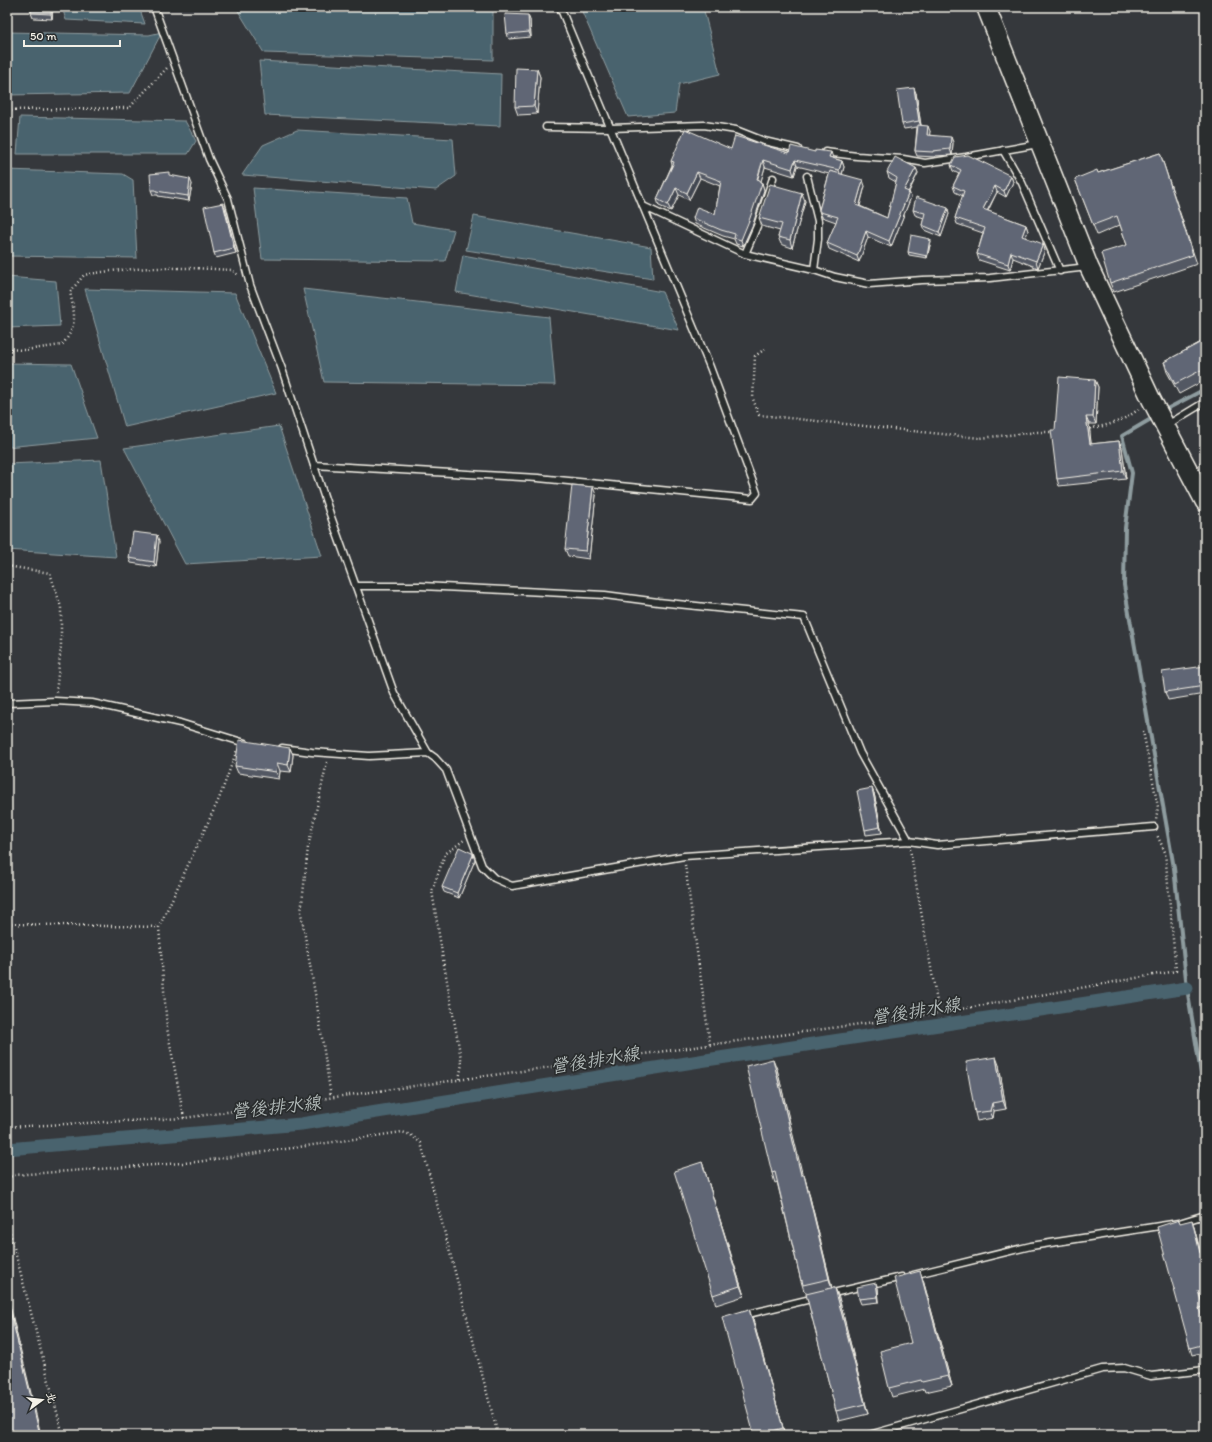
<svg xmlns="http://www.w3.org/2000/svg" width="1212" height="1442" font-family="Itim,'LXGW WenKai TC',sans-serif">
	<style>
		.water { fill: #4a636e; stroke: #8e9c9f }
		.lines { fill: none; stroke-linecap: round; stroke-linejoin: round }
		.stream { stroke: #8e9c9f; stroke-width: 4 }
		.canal { stroke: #4a636e; stroke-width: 13 }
		.lane-casing { stroke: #f4f1e8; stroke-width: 9 }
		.secondary-casing { stroke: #f4f1e8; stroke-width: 21 }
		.path { stroke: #f4f1e8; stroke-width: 2.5; stroke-dasharray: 1 3; stroke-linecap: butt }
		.lane { stroke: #2a2d2e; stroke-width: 6 }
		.secondary { stroke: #2a2d2e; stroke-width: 18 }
		.wall { fill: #535864; stroke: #f4f1e8 }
		.shaded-wall { fill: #434751; stroke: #f4f1e8 }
		.building { fill: #606674; stroke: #f4f1e8 }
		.labels { text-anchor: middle; stroke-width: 3.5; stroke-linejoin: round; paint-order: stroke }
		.water-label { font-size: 18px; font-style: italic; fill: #b0b8b7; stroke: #2a2d2e }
	</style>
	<rect width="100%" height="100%" fill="#35383c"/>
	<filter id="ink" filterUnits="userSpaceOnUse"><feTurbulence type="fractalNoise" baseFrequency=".025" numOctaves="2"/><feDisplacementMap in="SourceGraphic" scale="8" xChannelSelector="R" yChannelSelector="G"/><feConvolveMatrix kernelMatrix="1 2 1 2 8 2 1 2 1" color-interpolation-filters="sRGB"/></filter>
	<g filter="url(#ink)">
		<!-- water -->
		<g class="water">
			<polygon points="62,7 139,7 145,24 66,20"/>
			<polygon points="237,7 493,7 493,60 264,53 237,9"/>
			<polygon points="580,7 703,7 720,74 679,84 675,113 628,117"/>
			<polygon points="7,32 149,35 162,32 130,93 7,95"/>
			<polygon points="259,61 501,74 500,126 265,115"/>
			<polygon points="20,117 185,121 196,141 188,154 17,154"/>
			<polygon points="297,130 453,139 456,176 436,190 242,175 263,145"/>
			<polygon points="7,170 123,174 133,180 137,258 7,256"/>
			<polygon points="253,188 407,198 412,223 454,230 445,261 262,259"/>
			<polygon points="474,216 651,247 653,279 466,250"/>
			<polygon points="463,255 662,292 679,330 456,292"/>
			<polygon points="7,277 56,281 60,326 7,328"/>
			<polygon points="85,289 235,293 276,393 125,427"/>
			<polygon points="303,289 549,317 555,385 324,382"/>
			<polygon points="7,363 71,364 97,438 7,447"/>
			<polygon points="279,426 322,556 185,564 124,448"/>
			<polygon points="101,460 116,557 7,550 7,464"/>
		</g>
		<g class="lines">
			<!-- stream -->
			<g class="stream">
				<polyline points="1163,411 1205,389"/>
				<polyline points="1156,416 1122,436 1132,473 1125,528 1124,585 1174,868 1187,988 1205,1098"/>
			</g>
			<!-- canal -->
			<polyline class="canal" points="7,1149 301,1124 706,1060 1187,988"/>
			<!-- lane casing -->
			<g class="lane-casing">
				<g id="lane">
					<polyline points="154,7 209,159 228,199 250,285 282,369 330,514 394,693 428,753"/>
					<polyline points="546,127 610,128 704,125 736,130 764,141 798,149"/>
					<polyline points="1003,150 1022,183 1060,271"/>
					<polyline points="825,152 857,156 903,159 925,163 966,157 1038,144"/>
					<polyline points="807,176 818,221 818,239 814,270"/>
					<polyline points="643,206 745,254 814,270 835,277 869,284 922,280 990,278 1088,267"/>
					<polyline points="745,254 757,226 773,178"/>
					<polyline points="1167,425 1205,402"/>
					<polyline points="314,465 538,478 752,499 757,493 710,367 560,7"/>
					<polyline points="356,586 421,586 605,595 658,602 804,617 860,753 909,841"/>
					<polyline points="7,703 55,701 92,703 180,723 245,743"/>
					<polyline points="282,748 312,752 369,756 428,753 435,758 446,770 482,866 494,878 512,886 684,856 909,841 937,845 1154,827"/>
					<polyline points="913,1275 1031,1246 1179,1223 1205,1215"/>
					<polyline points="829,1294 902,1277"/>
					<polyline points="744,1315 815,1298"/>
					<polyline points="869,1435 1102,1369 1124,1368 1151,1376 1205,1370"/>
				</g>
			</g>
			<!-- secondary casing -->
			<g class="secondary-casing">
				<polyline id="secondary" points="986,7 1089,267 1151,399 1205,502"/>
			</g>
			<!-- path -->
			<g class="path">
				<polyline points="7,110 129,108 167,68"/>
				<path d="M7,349L25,350L62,345C78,325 75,315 70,292L84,275C132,266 184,267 232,270L238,275"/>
				<polyline points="765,349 755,356 753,399 759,415 980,438 1038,432 1053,432"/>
				<path d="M1086,429C1107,426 1123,422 1140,408"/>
				<polyline points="7,566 50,573 61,607 61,646 56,693"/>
				<polyline points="1143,731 1158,807 1156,819"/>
				<polyline points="327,762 308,847 301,913 317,1005 331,1097"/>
				<polyline points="910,849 939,1013"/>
				<polyline points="685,865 710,1045"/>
				<polyline points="7,924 159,927"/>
				<polyline points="459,1079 462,1064 443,959 432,891 445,854 464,840"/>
				<polyline points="184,1118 167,1028 159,927 219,799 237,750"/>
				<polyline points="7,1127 184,1118 939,1013 1176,971 1165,852 1157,835"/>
				<polyline points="7,1178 14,1175 196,1162 402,1132 411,1135 421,1143 498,1435"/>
				<polyline points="7,1221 63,1435"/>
			</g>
			<!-- lane -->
			<use href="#lane" class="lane"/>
			<!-- secondary -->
			<use href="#secondary" class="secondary"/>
		</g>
		<!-- wall -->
		<g class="wall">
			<polygon points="53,7 52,19 33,18 31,13"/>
			<polygon points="530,20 531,37 509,39 507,34"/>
			<polygon points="537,69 540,77 537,114 518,115 515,107"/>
			<polygon points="916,93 921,125 930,131 929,135 953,142 952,155 935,156 935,157 917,156 915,151 917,127 904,129 902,124"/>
			<polygon points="731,149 789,153 833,158 842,161 844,167 842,175 865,186 860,206 887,218 896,182 889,178 887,172 916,168 918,173 909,192 911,197 891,247 868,237 859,262 829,249 827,243 836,222 822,217 819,210 829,174 797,166 794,176 765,167 761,181 762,183 764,190 753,224 743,246 736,244 734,239 723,236 695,224 693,218 715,214 720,186 700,178 689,200 679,195 671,211 659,206 657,199 672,165 671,161"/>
			<polygon points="1160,153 1197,264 1114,292 1110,283 1127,245 1120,225 1097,235 1075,179 1098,173"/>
			<polygon points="951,165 1011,176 1013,182 1006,197 997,192 988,211 1026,225 1028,231 1025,237 1045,250 1038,268 1013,258 1010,270 979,260 977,254 983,233 957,224 955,218 963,196 955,192 953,186 959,174 953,171"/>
			<polygon points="170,176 192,184 189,201 158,196 158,195 153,195 151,190"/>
			<polygon points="805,201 792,248 781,244 778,237 780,231 762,226 759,218"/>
			<polygon points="225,208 236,253 216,258 214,253"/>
			<polygon points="913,210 949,214 941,237 924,230 922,225 924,218 915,215"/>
			<polygon points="930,239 931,241 927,258 909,255 908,252"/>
			<polygon points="1205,340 1205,380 1179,394 1167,372 1164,362"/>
			<polygon points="1095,380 1098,387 1096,424 1089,424 1091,444 1119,441 1122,448 1126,479 1059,486 1057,479 1055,430"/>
			<polygon points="596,495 589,559 568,556 565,549"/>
			<polygon points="159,541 156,567 131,563 129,558"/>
			<polygon points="1205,666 1205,694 1168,700 1165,692"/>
			<polygon points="290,748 293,755 291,772 280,771 279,779 238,773 235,766"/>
			<polygon points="874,793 882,833 866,835 865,830"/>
			<polygon points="475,860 459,898 444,892 442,887"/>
			<polygon points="999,1065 1006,1109 994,1111 993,1118 977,1121 975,1113"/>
			<polygon points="777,1069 802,1175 807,1185 832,1288 835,1288 839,1298 868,1414 839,1421 836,1411 806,1293 805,1291 804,1291 801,1281 777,1182 775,1183 772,1173"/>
			<polygon points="705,1172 744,1296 716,1305 713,1295"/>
			<polygon points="1180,1223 1194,1227 1201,1253 1205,1252 1205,1297 1201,1298 1205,1313 1205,1314 1202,1315 1205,1327 1205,1352 1192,1355 1190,1348"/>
			<polygon points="923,1280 952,1386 925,1392 924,1389 892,1397 889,1388 911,1343"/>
			<polygon points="878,1288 879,1302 861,1304 859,1299"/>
			<polygon points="753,1320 785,1435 754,1435"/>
		</g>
		<!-- shaded-wall -->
		<g class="shaded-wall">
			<polygon points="51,7 53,7 52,19 51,14"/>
			<polygon points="528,15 530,20 531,37 529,32"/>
			<polygon points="537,69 540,77 537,114 534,106"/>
			<polygon points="914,88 916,93 921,126 919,121"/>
			<polygon points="7,113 8,117 8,137 7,134"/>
			<polygon points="928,126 930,131 929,140 927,135"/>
			<polygon points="951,137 953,142 952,155 950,149"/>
			<polygon points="831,152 833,158 829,157"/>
			<polygon points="763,160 765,167 761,181 762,184 762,183 764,190 753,224 743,246 741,240"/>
			<polygon points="795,160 797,166 794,176 792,169"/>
			<polygon points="842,161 844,167 841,177 839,170"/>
			<polygon points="916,168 918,173 906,196 904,190"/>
			<polygon points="697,172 700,178 689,200 687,193"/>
			<polygon points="1011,176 1013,182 1006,197 1004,191"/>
			<polygon points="190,179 192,184 189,201 188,196"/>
			<polygon points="863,180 865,186 858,211 856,205"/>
			<polygon points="995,186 997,192 985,215 983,209"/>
			<polygon points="676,188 679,195 671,211 668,205"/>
			<polygon points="909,192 911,197 891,247 889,241"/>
			<polygon points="802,193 805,201 792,248 790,240"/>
			<polygon points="223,203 225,208 236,253 234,248"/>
			<polygon points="948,208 949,214 941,237 939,232"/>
			<polygon points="1026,225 1028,231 1024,242 1022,236"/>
			<polygon points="866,231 868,237 859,262 857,256"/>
			<polygon points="930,239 931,241 927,258 927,256"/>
			<polygon points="1043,244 1045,250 1038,268 1036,261"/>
			<polygon points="1011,252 1013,258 1010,270 1008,264"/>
			<polygon points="1095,380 1098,387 1096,424 1093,417"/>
			<polygon points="1086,417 1089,424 1092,451 1090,444"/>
			<polygon points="1119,441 1122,448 1126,479 1123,471"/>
			<polygon points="593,487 596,495 589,559 586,551"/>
			<polygon points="157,535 159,541 156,567 154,562"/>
			<polygon points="290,748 293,755 291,772 288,765"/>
			<polygon points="277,763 280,771 279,779 276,772"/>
			<polygon points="872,788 874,793 882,833 880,827"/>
			<polygon points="473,855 475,860 459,898 457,893"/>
			<polygon points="996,1057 999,1065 1006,1109 1003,1101"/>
			<polygon points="773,1059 777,1069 805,1185 801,1175"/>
			<polygon points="992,1103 994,1111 993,1118 990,1111"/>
			<polygon points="702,1162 705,1172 744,1296 740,1286"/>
			<polygon points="804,1175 807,1185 832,1289 829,1279"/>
			<polygon points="1192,1220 1194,1227 1202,1260 1200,1253"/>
			<polygon points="920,1271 923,1280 952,1386 948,1376"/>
			<polygon points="876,1283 878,1288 879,1302 878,1297"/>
			<polygon points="835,1288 839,1298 868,1414 865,1404"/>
			<polygon points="1198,1291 1201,1298 1205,1313 1203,1307"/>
			<polygon points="7,1293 41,1435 40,1435 7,1298"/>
			<polygon points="749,1309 753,1320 785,1435"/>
		</g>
		<!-- building -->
		<g class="building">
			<polygon points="31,7 51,7 51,14 31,13"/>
			<polygon points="505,14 528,15 529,32 507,34"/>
			<polygon points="516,68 537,69 534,106 515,107"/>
			<polygon points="914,88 919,121 902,124 897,90"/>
			<polygon points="918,125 928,126 927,135 951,137 950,149 933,151 933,152 915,151"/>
			<polygon points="685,129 731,149 735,136 789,153 791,146 815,152 815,150 831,152 829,157 842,161 839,170 795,160 792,169 763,160 757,179 760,180 760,182 762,183 750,218 741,240 734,238 735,234 721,230 693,218 697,207 715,214 721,181 697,172 687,193 676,188 668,205 657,199 674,162 671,161"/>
			<polygon points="1160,153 1193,255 1110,283 1101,253 1127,245 1117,216 1093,225 1075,179 1097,170 1098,173"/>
			<polygon points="968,155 1011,176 1004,191 995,186 983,209 1026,225 1022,236 1043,244 1036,261 1011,252 1008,264 977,254 985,228 955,218 964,191 953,186 961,170 951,165 955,157"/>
			<polygon points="895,157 916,168 904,190 909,192 889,241 866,231 857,256 827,243 838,217 820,212 819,210 830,171 863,180 856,205 887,218 897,178 887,172"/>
			<polygon points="169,172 169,175 190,179 188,196 156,191 156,190 151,190 150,174"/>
			<polygon points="770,184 802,193 790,240 778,237 782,224 759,218"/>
			<polygon points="916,197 948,208 939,232 922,225 925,213 913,210"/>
			<polygon points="223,203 234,248 214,253 204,207"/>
			<polygon points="911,235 930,239 927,256 908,252"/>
			<polygon points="1205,340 1205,368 1175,384 1164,362"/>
			<polygon points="1059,377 1095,380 1093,417 1086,417 1090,444 1119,441 1123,471 1057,479 1051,430 1055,430"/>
			<polygon points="1205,459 1205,470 1200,462"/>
			<polygon points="572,485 593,487 586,551 565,549"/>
			<polygon points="133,532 157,535 154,562 129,558"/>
			<polygon points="1205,666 1205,686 1165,692 1162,672"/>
			<polygon points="239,740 290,748 288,765 277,763 276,772 235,766"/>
			<polygon points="872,788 880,827 865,830 857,791"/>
			<polygon points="459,847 472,853 473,855 457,893 442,887"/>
			<polygon points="996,1057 1003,1101 992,1103 990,1111 975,1113 966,1062"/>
			<polygon points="773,1059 801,1175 804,1175 829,1279 803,1285 802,1280 801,1281 775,1172 772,1173 746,1066"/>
			<polygon points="702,1162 740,1286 713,1295 674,1171"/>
			<polygon points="1179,1220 1180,1223 1192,1220 1200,1253 1205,1252 1205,1290 1198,1291 1203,1307 1199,1308 1205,1328 1205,1344 1190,1348 1157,1227"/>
			<polygon points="920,1271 948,1376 922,1382 921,1380 889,1388 880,1351 911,1343 894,1278"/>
			<polygon points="876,1283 878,1297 859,1299 857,1287"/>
			<polygon points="831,1288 835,1288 865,1404 836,1411 806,1294"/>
			<polygon points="7,1298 40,1435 7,1435"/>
			<polygon points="749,1309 783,1428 759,1435 754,1435 722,1317"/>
		</g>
	</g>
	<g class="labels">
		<!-- water labels -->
		<g class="water-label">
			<text transform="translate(916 1011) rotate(-9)" y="6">營後排水線</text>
			<text transform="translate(595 1060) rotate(-9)" y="6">營後排水線</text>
			<text transform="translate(276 1107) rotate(-6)" y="6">營後排水線</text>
		</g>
	</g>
	<!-- margin -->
	<rect width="1212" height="1442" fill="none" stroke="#2a2d2e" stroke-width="24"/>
	<rect x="12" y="12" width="1188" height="1418" fill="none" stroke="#f4f1e8" stroke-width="1.5" filter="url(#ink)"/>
	<!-- north arrow -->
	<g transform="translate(42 1400) rotate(75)" stroke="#2a2d2e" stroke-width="3" paint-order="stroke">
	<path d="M0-3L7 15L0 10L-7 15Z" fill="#f4f1e8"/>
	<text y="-6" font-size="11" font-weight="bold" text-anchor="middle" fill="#f4f1e8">北</text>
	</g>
	<!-- scale -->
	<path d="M24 40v6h96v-6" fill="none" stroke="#f4f1e8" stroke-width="2"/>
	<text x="30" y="40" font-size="12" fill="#f4f1e8" stroke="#2a2d2e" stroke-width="3" paint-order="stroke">50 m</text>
</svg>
